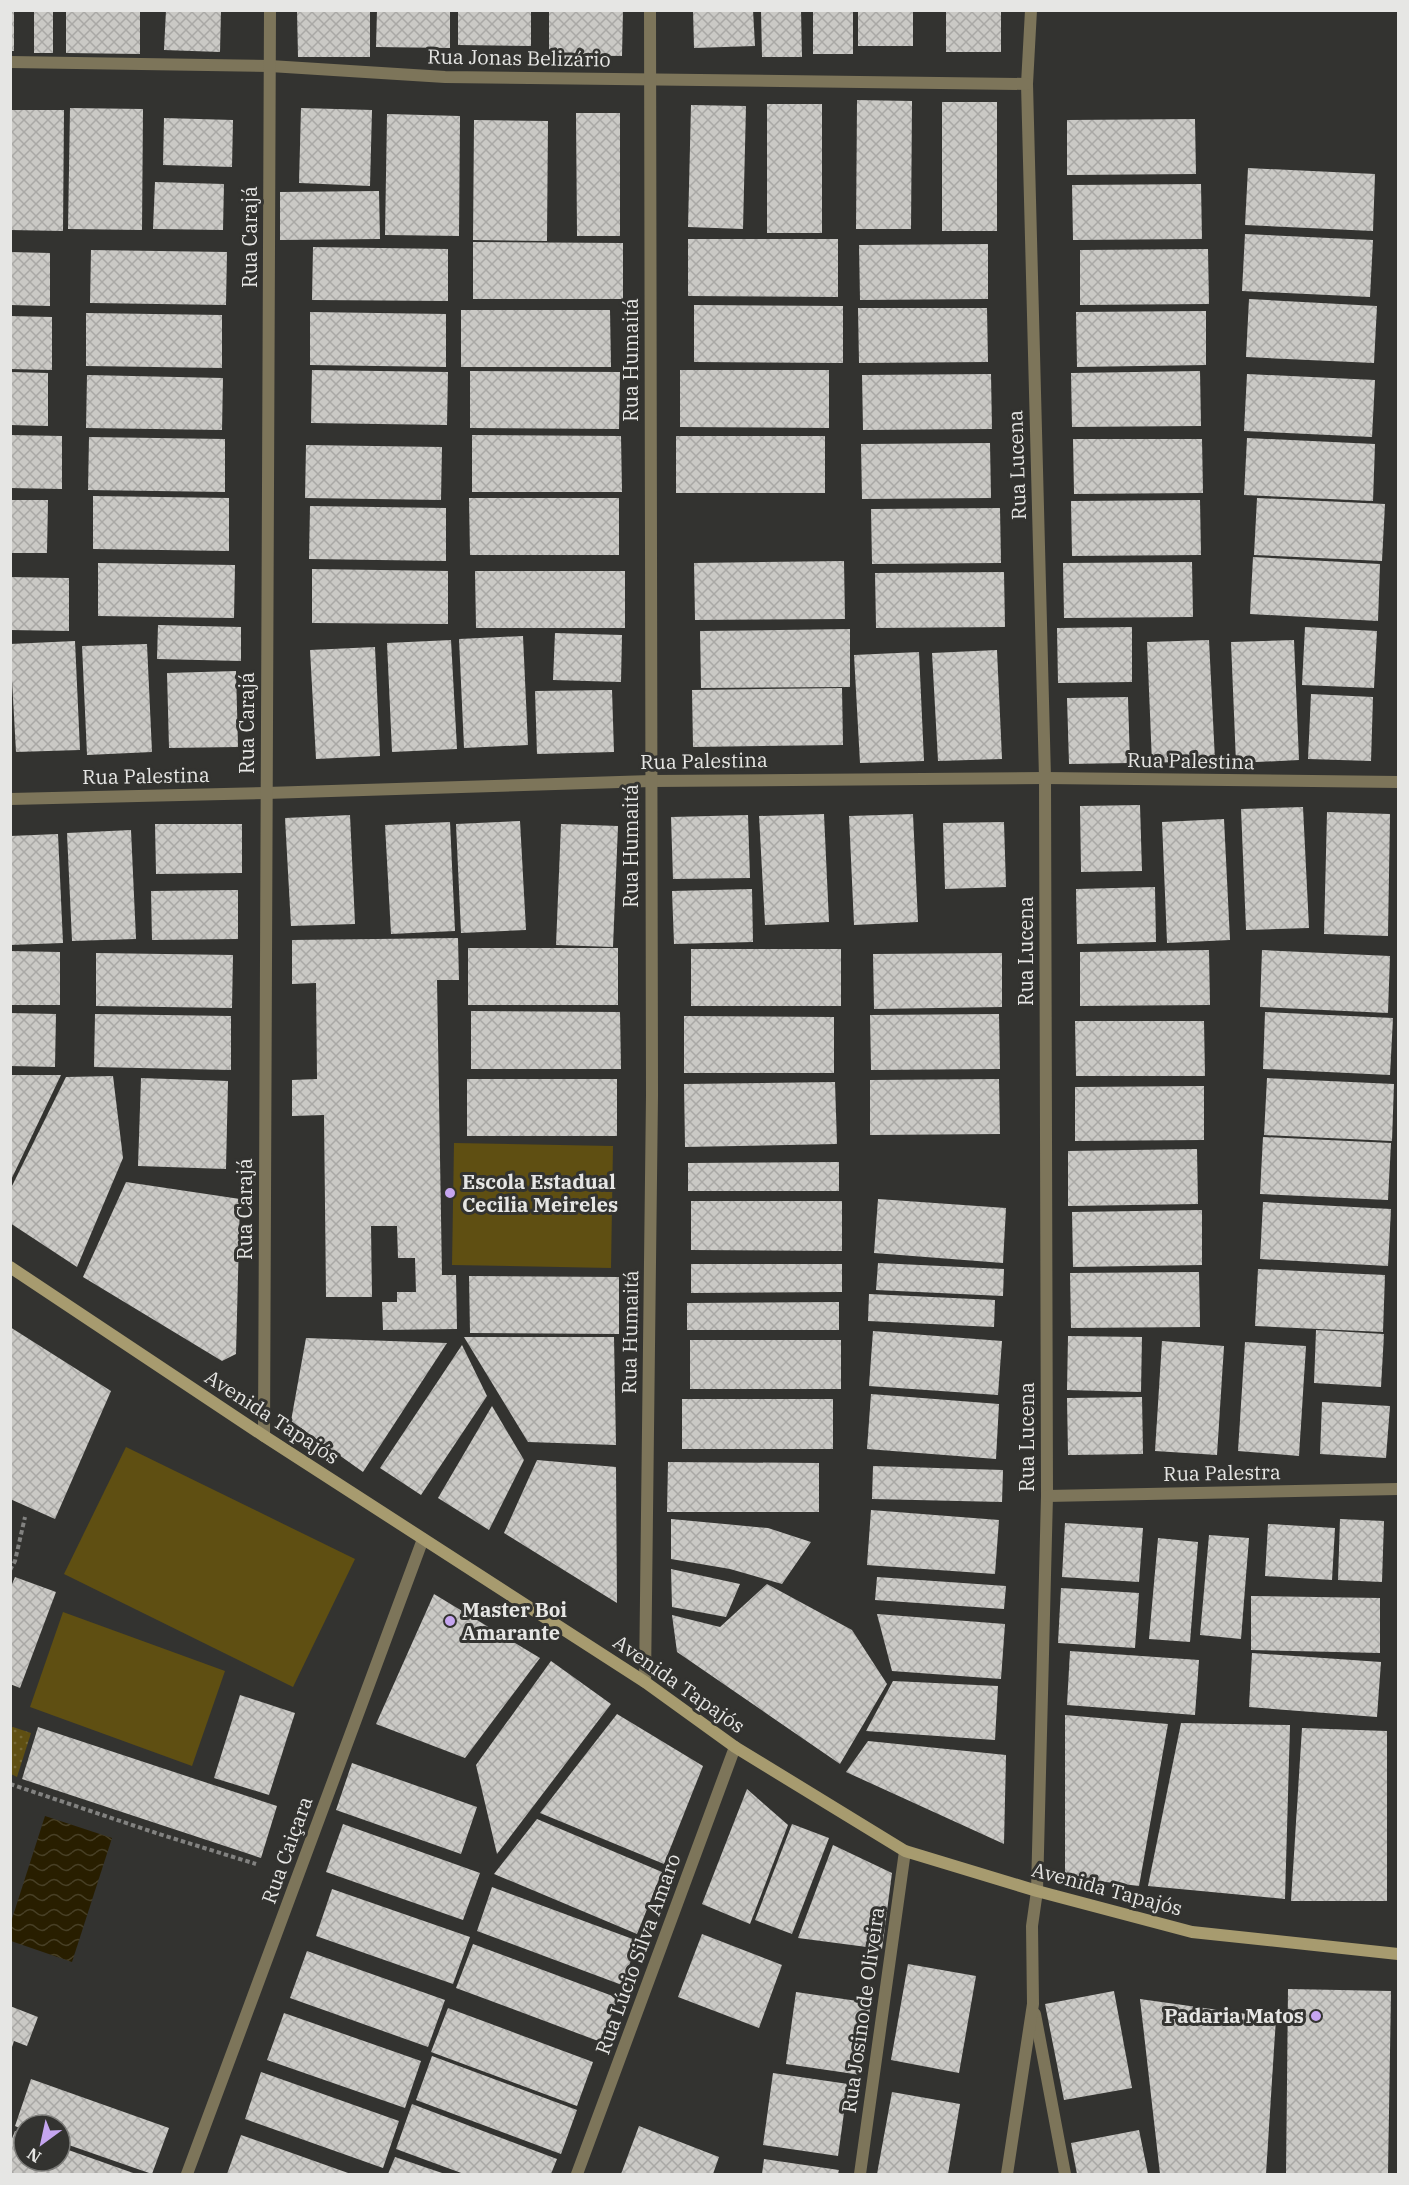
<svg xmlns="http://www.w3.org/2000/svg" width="1409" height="2185" font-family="'IBM Plex Serif',serif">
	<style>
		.grass { fill: url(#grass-dots) }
		.pitch { fill: #5f4f12 }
		.water { fill: url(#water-waves) }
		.building { fill: url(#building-cross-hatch) }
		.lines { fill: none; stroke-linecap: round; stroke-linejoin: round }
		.path { stroke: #828280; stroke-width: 4; stroke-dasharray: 4.5 3; stroke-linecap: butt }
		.service { stroke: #7d755a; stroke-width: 12 }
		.minor { stroke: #7d755a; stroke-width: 12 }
		.secondary { stroke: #a79b6f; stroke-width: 12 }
		.poi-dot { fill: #c6a6f0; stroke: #333330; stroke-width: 2 }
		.labels { text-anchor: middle; stroke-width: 6; stroke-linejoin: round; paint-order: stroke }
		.street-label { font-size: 20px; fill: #e6e6e4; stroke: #333330 }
		.poi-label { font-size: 20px; font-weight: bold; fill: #e6e6e4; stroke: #333330; text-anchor: start }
	</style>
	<defs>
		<pattern id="grass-dots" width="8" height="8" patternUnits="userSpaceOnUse" patternTransform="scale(1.5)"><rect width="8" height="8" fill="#5f4f12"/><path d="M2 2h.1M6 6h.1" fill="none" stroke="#766834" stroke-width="1.8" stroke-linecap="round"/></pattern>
		<pattern id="water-waves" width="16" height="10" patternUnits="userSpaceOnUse" patternTransform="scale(1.5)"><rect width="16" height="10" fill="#281e00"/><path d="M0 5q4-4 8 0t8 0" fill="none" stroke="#473f25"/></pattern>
		<pattern id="building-cross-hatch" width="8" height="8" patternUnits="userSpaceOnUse" patternTransform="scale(1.5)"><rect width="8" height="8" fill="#cac9c5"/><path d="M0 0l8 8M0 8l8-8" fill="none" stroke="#a9a8a5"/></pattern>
	</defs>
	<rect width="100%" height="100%" fill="#333330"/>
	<!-- grass -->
	<polygon class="grass" points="13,1727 31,1733 17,1777 11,1774 10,1728"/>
	<!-- pitch -->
	<g class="pitch">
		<polygon points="454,1143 613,1146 611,1268 452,1265"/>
		<polygon points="126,1447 355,1559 293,1687 64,1574"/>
		<polygon points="63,1612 225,1671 192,1766 30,1707"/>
	</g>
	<!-- water -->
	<polygon class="water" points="45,1816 112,1838 72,1962 11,1941 11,1922"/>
	<!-- building -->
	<g class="building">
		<rect x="10" y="10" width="4" height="41"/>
		<rect x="34" y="10" width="19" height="43"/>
		<polygon points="66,10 140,10 140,54 66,53"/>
		<polygon points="166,10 221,10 220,52 164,50"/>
		<polygon points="297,10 370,10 370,57 298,57"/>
		<polygon points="377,10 450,10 450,48 376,47"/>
		<polygon points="458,10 531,10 531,46 458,45"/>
		<polygon points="549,10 623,10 622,56 549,55"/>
		<polygon points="693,10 753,10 755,46 694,48"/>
		<polygon points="761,10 801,10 802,57 762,57"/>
		<rect x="813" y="10" width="40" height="44"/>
		<rect x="858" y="10" width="55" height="36"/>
		<rect x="946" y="10" width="55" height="42"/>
		<polygon points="857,100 912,101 911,229 856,229"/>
		<rect x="942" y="102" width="55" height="129"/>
		<rect x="767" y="104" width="55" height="129"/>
		<polygon points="691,105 746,106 743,229 688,227"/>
		<polygon points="70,108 143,109 142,230 68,229"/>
		<polygon points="301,108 372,110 370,186 299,183"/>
		<polygon points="10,110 64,110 63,231 10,230"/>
		<polygon points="576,113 620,113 620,236 577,236"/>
		<polygon points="387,114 460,116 459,236 385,235"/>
		<polygon points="164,118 233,120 232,167 163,165"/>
		<polygon points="1195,119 1196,174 1067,175 1067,120"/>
		<polygon points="474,120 548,121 547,241 473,240"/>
		<polygon points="1248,168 1375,174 1373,231 1245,225"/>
		<polygon points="155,182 224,184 223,230 153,229"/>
		<polygon points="1201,184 1202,239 1073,240 1072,185"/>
		<polygon points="379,191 380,239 280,240 280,192"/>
		<polygon points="1245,234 1373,240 1370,297 1242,291"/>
		<polygon points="688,239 838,239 838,297 688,296"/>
		<polygon points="473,242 623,243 623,299 473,299"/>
		<polygon points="988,244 988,299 860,300 859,245"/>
		<polygon points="313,247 448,249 448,301 312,300"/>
		<polygon points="1208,249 1209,304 1080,305 1080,250"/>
		<polygon points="91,250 227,252 226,305 90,303"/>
		<polygon points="10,252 50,253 50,306 10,305"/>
		<polygon points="1249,299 1377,306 1374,363 1246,357"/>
		<polygon points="694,305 843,306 843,363 694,362"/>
		<polygon points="858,308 987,308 988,362 859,363"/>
		<polygon points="461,310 610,310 611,367 461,367"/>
		<polygon points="1206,311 1206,365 1077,367 1076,312"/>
		<polygon points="310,312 446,314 446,367 310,365"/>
		<polygon points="86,313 222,315 222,368 86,366"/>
		<polygon points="10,316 52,317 52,370 10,369"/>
		<polygon points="312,370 448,372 447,425 311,423"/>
		<polygon points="680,370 829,370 829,428 680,427"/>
		<polygon points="470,371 620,372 619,429 470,428"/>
		<polygon points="1200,371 1201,426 1072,427 1071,373"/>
		<polygon points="10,372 48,373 48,426 10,425"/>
		<polygon points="991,374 992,429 863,430 862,375"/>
		<polygon points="1247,374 1375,380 1372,437 1244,431"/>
		<polygon points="87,375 223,378 222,430 86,428"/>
		<polygon points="10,435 62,436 62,489 10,488"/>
		<polygon points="472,435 621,436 622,492 472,492"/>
		<rect x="676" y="436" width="149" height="57"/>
		<polygon points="89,437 225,439 225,492 88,490"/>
		<polygon points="1247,438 1375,444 1373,501 1244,495"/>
		<polygon points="1073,439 1202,439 1203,493 1074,494"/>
		<polygon points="990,443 991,498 862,499 861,444"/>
		<polygon points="306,445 442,447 441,500 305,498"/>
		<polygon points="93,496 229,498 229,551 93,549"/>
		<polygon points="469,498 619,498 619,555 470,555"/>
		<polygon points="1257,498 1385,504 1382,561 1254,555"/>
		<polygon points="10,500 48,500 47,553 10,553"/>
		<polygon points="1200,500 1201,555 1072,556 1071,501"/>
		<polygon points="310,506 446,508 446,561 309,559"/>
		<polygon points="1000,508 1001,563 872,564 871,509"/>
		<polygon points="1253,557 1380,564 1378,621 1250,614"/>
		<polygon points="844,561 845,619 695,620 694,563"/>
		<polygon points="1192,562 1193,617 1064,618 1063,563"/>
		<polygon points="98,563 235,565 234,618 98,616"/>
		<polygon points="312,569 448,571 448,624 312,623"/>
		<polygon points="475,571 625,571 625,628 476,628"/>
		<polygon points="1004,572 1005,627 876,628 875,573"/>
		<polygon points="10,577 69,578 69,631 10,630"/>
		<polygon points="158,625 241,627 241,661 157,659"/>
		<polygon points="1132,627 1132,682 1058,683 1057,628"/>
		<polygon points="1305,627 1377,631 1374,688 1302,685"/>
		<polygon points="850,629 850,687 701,688 700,631"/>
		<polygon points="555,633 622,635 621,682 553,680"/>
		<polygon points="523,636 528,745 464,748 459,639"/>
		<polygon points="451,640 457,749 392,752 387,643"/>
		<polygon points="1209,640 1215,760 1152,763 1147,642"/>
		<polygon points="1294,640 1299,760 1236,763 1231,642"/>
		<polygon points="75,641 80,750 16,752 10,644"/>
		<polygon points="147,644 152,752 87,755 82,646"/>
		<polygon points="375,647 380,756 316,759 310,650"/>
		<polygon points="997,650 1002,759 938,761 932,653"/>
		<polygon points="919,652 924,761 860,763 854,655"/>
		<polygon points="236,671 238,747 169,748 167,673"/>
		<polygon points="842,688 843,745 693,747 692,690"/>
		<polygon points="612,690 614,752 537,754 535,691"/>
		<polygon points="1311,694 1373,697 1371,761 1308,759"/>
		<polygon points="1128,697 1130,763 1069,764 1067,698"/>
		<polygon points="1140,805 1142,871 1081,872 1080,806"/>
		<polygon points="1303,807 1309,928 1246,930 1241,809"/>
		<polygon points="1327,812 1390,814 1388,936 1324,934"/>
		<polygon points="824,814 829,922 765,925 759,816"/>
		<polygon points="913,814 918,922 854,925 849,816"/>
		<polygon points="350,815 355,924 291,926 285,818"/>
		<polygon points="748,815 750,878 673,879 671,817"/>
		<polygon points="1224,819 1230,940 1167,943 1162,822"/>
		<polygon points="520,821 526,930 461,933 456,824"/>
		<polygon points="450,822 455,931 391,934 385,825"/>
		<polygon points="1004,822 1006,887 945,889 943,823"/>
		<polygon points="155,824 242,824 242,873 156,874"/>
		<polygon points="561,824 618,826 613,947 556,945"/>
		<polygon points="131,830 136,939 72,941 67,833"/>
		<polygon points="58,834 63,943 10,945 10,836"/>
		<polygon points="1155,887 1156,942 1077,944 1076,889"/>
		<polygon points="752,889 753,942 674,944 672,891"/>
		<polygon points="238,890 238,939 152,940 151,891"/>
		<polygon points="458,938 459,980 437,980 442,1275 456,1275 457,1329 383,1330 382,1302 397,1302 397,1292 416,1292 415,1258 398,1258 397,1226 371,1226 372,1297 326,1297 324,1115 292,1116 292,1080 317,1079 316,983 292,984 292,940"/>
		<rect x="468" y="948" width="150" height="57"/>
		<rect x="691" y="949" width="150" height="57"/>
		<polygon points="1209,950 1210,1005 1080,1006 1080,952"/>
		<polygon points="1262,950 1390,956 1388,1013 1260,1007"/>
		<polygon points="10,951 60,952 60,1005 10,1005"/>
		<polygon points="96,953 233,955 232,1008 96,1006"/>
		<polygon points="1002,953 1002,1007 874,1009 873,954"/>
		<polygon points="471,1011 620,1012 621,1069 471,1069"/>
		<polygon points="1265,1012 1393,1018 1390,1075 1263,1069"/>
		<polygon points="10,1013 56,1014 55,1067 10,1066"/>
		<polygon points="95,1014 231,1016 231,1070 94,1067"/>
		<polygon points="999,1014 1000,1069 871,1070 870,1015"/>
		<polygon points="684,1016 834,1017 834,1073 684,1073"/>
		<polygon points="1075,1021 1204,1021 1205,1076 1076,1076"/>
		<polygon points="10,1075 61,1075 10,1182"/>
		<polygon points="113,1076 123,1158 77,1267 10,1223 10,1190 66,1077"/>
		<polygon points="141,1078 228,1081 226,1169 138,1166"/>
		<polygon points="1267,1078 1394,1084 1392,1141 1264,1135"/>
		<rect x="467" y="1079" width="150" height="57"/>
		<polygon points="999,1079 1000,1134 870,1135 870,1080"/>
		<polygon points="835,1082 837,1144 685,1147 684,1084"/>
		<polygon points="1204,1086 1204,1140 1075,1141 1075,1087"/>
		<polygon points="1263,1137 1391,1143 1388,1200 1260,1194"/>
		<polygon points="1197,1149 1198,1204 1068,1206 1068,1151"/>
		<polygon points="839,1162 839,1191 688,1191 688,1163"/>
		<polygon points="126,1182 240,1199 236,1354 222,1361 83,1277"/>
		<polygon points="878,1199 1006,1208 1003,1263 874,1253"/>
		<polygon points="691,1201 842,1201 842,1251 691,1250"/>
		<polygon points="1263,1202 1391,1209 1388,1266 1260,1259"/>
		<polygon points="1202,1210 1202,1265 1073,1267 1072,1212"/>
		<polygon points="878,1263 1004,1269 1003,1296 876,1290"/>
		<polygon points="691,1264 842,1264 842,1292 691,1293"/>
		<polygon points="1258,1269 1385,1275 1383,1332 1255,1326"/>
		<polygon points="1199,1272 1200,1327 1071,1328 1070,1273"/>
		<polygon points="469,1276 619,1277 619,1334 470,1333"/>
		<polygon points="869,1294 995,1300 994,1327 868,1321"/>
		<polygon points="839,1302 839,1330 687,1330 687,1303"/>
		<polygon points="10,1327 111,1391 55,1519 10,1499"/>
		<polygon points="1316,1330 1384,1334 1381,1387 1314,1383"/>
		<polygon points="873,1331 1002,1341 998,1395 869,1386"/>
		<polygon points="1068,1336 1142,1337 1141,1392 1067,1390"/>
		<polygon points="464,1337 614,1337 616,1445 528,1442"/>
		<polygon points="306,1338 447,1343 363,1472 291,1421"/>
		<rect x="690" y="1340" width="151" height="49"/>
		<polygon points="1162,1341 1224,1346 1217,1455 1155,1451"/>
		<polygon points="1245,1342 1306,1346 1299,1456 1238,1451"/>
		<polygon points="462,1345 487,1396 421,1495 380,1468"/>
		<polygon points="871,1394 999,1404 996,1459 867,1449"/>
		<polygon points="1142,1397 1143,1454 1068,1455 1067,1398"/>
		<rect x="682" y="1399" width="151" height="50"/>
		<polygon points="1322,1402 1390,1406 1386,1458 1320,1454"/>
		<polygon points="492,1406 524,1460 489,1530 438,1498"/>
		<polygon points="537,1460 616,1467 617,1603 504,1533"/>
		<polygon points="668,1462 819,1463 819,1512 667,1512"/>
		<polygon points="873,1466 1003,1470 1002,1502 872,1499"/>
		<polygon points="871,1510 999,1520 995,1574 867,1565"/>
		<polygon points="671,1519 768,1528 811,1542 782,1584 730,1569 671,1559"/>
		<polygon points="1340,1519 1384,1521 1382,1582 1338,1580"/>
		<polygon points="1065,1523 1143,1528 1139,1582 1062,1577"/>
		<polygon points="1268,1524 1335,1528 1332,1580 1265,1576"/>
		<polygon points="1209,1535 1249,1538 1241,1639 1200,1635"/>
		<polygon points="1158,1538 1198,1542 1190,1642 1149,1639"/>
		<polygon points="671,1569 740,1584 726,1617 672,1607"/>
		<polygon points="15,1577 56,1592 20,1688 10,1684 10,1589"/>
		<polygon points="877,1577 1006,1586 1004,1609 875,1600"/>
		<polygon points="767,1584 852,1630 887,1684 840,1764 677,1652 672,1615 720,1627"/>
		<polygon points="1061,1588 1139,1593 1135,1648 1058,1643"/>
		<polygon points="434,1594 540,1658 465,1758 376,1724"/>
		<polygon points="1251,1596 1380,1598 1380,1653 1251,1650"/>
		<polygon points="877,1614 1005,1624 1001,1679 892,1671"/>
		<polygon points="1070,1651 1199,1660 1195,1715 1067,1705"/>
		<polygon points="1252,1653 1381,1662 1377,1717 1249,1707"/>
		<polygon points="551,1661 611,1704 497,1854 476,1765"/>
		<polygon points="893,1681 998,1686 995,1740 866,1731"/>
		<polygon points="240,1695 295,1713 269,1795 214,1778"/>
		<polygon points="617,1714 703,1766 664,1864 540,1813"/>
		<polygon points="1065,1715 1168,1724 1139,1886 1065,1877"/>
		<polygon points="1181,1723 1290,1725 1285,1899 1148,1886"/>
		<polygon points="38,1727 277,1806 261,1858 22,1779"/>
		<polygon points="1302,1728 1387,1731 1387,1901 1291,1901"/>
		<polygon points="868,1741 1006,1755 1004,1844 846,1772"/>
		<polygon points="352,1763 477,1807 461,1854 336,1810"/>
		<polygon points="747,1789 788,1825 750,1924 702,1904"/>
		<polygon points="537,1819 662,1872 637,1934 494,1874"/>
		<polygon points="343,1824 480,1873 463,1920 326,1872"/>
		<polygon points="792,1824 829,1838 792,1934 755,1920"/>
		<polygon points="833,1845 892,1873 882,1949 798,1938"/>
		<polygon points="492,1887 638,1941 622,1985 477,1931"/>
		<polygon points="332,1889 470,1937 453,1984 316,1936"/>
		<polygon points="702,1934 782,1965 759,2028 678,1997"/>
		<polygon points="473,1944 618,1998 601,2042 456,1988"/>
		<polygon points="307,1951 445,2000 428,2047 290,1998"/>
		<polygon points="908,1964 976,1976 959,2073 891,2060"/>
		<polygon points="1288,1989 1391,1991 1388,2174 1286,2174"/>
		<polygon points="1114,1991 1132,2088 1064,2100 1045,2004"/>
		<polygon points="796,1992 871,2003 861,2075 786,2064"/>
		<polygon points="1140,1999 1276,2018 1266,2174 1160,2174"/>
		<polygon points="10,2006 38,2017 27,2046 14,2041 11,2050"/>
		<polygon points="448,2008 593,2062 577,2106 431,2052"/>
		<polygon points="284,2013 421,2061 405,2108 267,2060"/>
		<polygon points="432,2056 577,2110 561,2154 416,2100"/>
		<polygon points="261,2072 399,2121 383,2168 245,2119"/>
		<polygon points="773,2073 848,2084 838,2156 763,2145"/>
		<polygon points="31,2079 169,2128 152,2174 60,2142 60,2125 24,2125 24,2130 15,2126"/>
		<polygon points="892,2092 960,2104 948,2174 877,2174"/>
		<polygon points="412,2104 557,2159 551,2174 464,2174 396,2149"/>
		<polygon points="639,2126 719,2157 713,2174 621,2174"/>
		<polygon points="1139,2130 1148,2174 1077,2174 1071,2143"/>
		<polygon points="15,2131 24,2134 24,2161 60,2161 60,2147 136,2174 10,2174 10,2143"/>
		<polygon points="241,2135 351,2174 227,2174"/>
		<polygon points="395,2157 445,2174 388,2174"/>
		<polygon points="764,2159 839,2170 838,2174 762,2174"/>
	</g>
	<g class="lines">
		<!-- path -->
		<g class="path">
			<polyline points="10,1570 15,1561 25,1517"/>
			<polyline points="10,1784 159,1834 256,1864"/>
		</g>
		<!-- service -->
		<g class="service">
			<polyline points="1035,2014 1065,2174"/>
			<polyline points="1007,2174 1033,2004 1032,1926 1037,1891"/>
		</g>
		<!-- minor -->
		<g class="minor">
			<polyline points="1031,10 1027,84 1045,778 1047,1496 1037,1891"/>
			<polyline points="10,62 270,66 445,77 1027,84"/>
			<polyline points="10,799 266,793 651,781 1045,778 1398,782"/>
			<polyline points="264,1436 270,10"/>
			<polyline points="1047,1496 1398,1489"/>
			<polyline points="645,1682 652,1095 650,10"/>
			<polyline points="187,2174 423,1539"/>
			<polyline points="577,2174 735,1747"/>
			<polyline points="860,2174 905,1851"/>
		</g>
		<!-- secondary -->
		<polyline class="secondary" points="10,1267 264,1436 645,1682 735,1747 905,1851 1037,1891 1192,1932 1398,1954"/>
	</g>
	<!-- markers -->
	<g class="poi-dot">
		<circle cx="450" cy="1193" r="6"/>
		<circle cx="450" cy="1621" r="6"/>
		<circle cx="1316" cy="2016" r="6"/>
	</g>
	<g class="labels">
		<!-- street labels -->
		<g class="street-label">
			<text transform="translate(519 58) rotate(1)" y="7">Rua Jonas Belizário</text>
			<text transform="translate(250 237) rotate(-90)" y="7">Rua Carajá</text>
			<text transform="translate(631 360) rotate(-90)" y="7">Rua Humaitá</text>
			<text transform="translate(1017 465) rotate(-92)" y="7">Rua Lucena</text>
			<text transform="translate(247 723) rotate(-90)" y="7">Rua Carajá</text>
			<text transform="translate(704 761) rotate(-1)" y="7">Rua Palestina</text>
			<text transform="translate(1191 761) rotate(1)" y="7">Rua Palestina</text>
			<text transform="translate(146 776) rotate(-1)" y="7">Rua Palestina</text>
			<text transform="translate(631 846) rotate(-90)" y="7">Rua Humaitá</text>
			<text transform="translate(1026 951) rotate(-90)" y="7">Rua Lucena</text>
			<text transform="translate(245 1209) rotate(-90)" y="7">Rua Carajá</text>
			<text transform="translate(630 1332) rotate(-89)" y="7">Rua Humaitá</text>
			<text transform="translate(272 1417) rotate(33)" y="7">Avenida Tapajós</text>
			<text transform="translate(1027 1437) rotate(-90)" y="7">Rua Lucena</text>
			<text transform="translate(1222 1473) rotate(-1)" y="7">Rua Palestra</text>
			<text transform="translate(679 1684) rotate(35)" y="7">Avenida Tapajós</text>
			<text transform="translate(287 1850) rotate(-70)" y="7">Rua Caiçara</text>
			<text transform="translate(1107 1889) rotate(15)" y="7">Avenida Tapajós</text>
			<text transform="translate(638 1954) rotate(-70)" y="7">Rua Lúcio Silva Amaro</text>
			<text transform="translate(863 2010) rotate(-82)" y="7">Rua Josino de Oliveira</text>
		</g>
		<!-- poi labels -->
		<g class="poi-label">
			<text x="462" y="1189">Escola Estadual<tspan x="462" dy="23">Cecilia Meireles</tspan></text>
			<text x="462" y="1617">Master Boi<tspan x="462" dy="23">Amarante</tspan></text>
			<text x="1304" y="2023" text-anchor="end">Padaria Matos</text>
		</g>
	</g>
	<!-- border -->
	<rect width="1409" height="2185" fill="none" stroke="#e6e6e4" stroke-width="24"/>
	<!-- north arrow -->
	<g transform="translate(42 2143) rotate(213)"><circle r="28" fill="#333330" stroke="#7b7b78" stroke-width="1.5"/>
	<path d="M0-4.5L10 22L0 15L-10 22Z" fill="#c6a6f0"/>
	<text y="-9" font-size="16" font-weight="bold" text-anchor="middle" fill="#e6e6e4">N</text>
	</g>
</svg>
